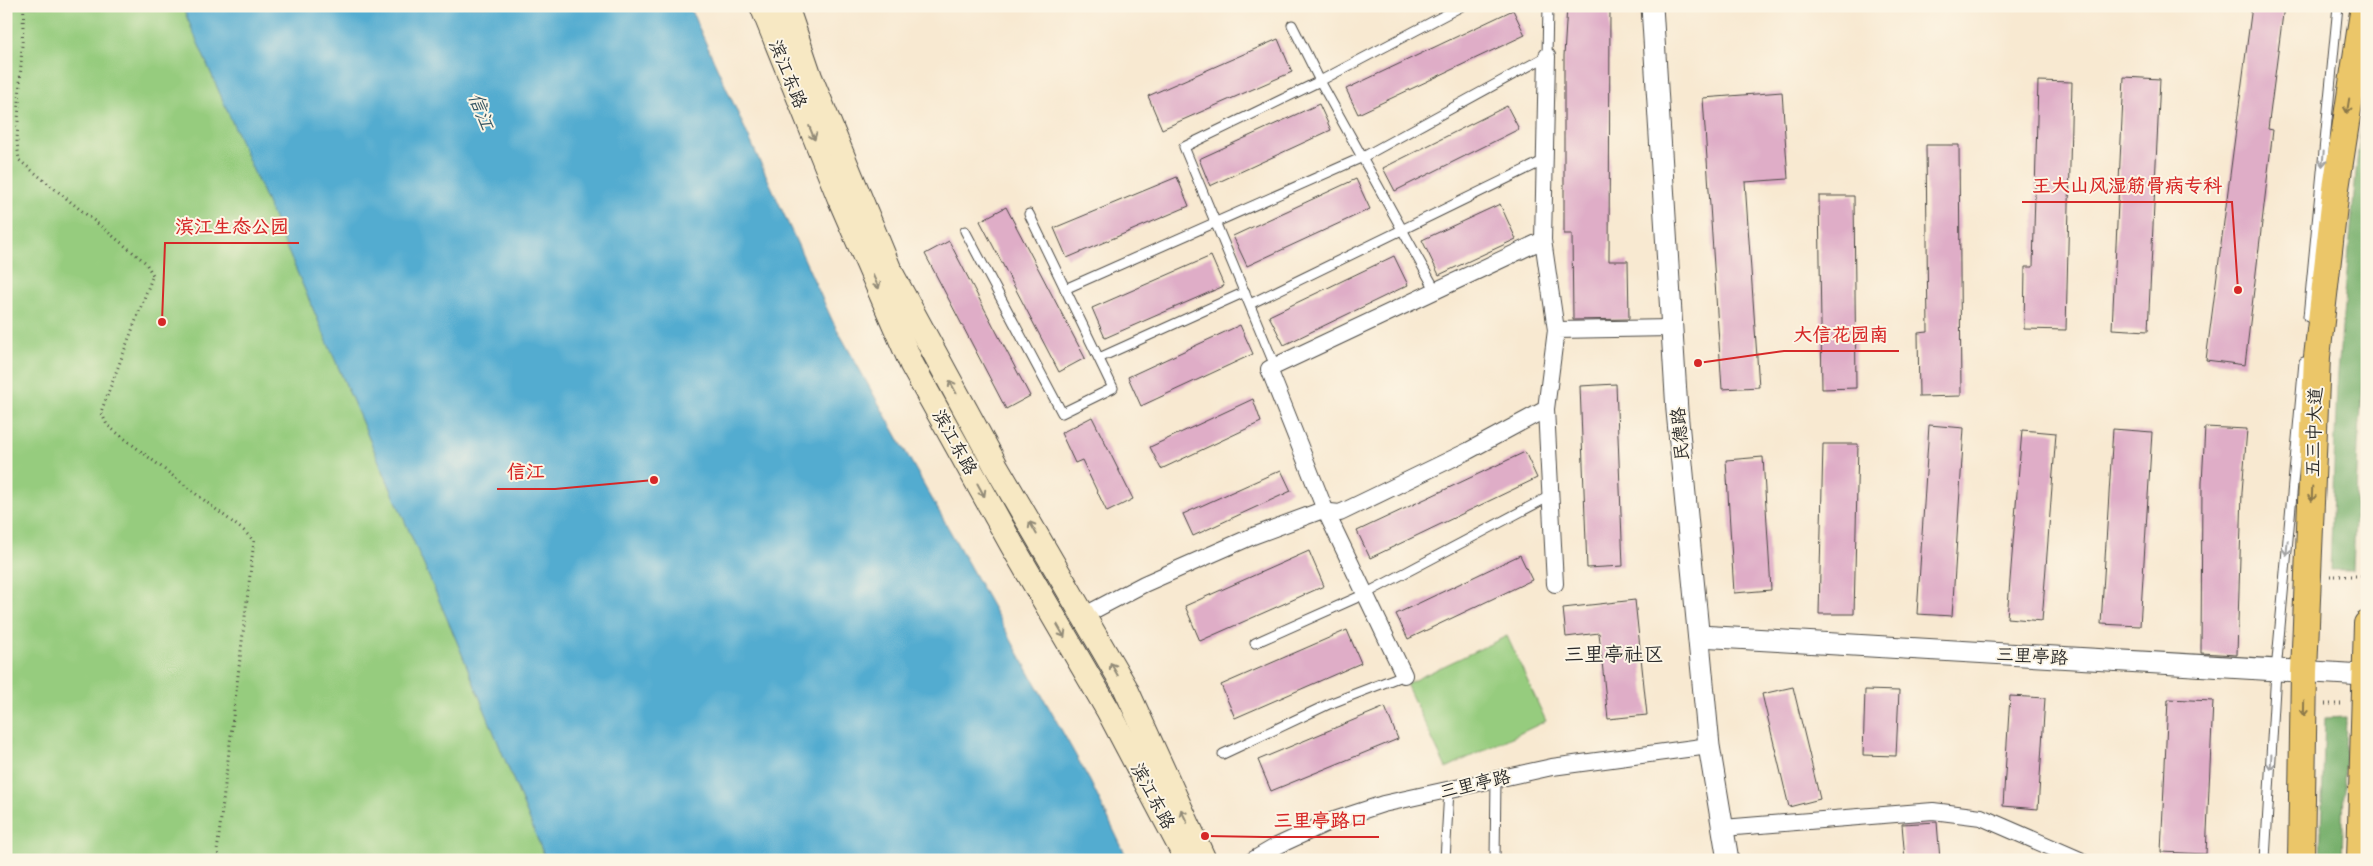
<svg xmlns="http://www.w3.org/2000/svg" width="2373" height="866" font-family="Dekko,'LXGW WenKai TC',sans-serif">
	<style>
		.green { fill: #96cc7e; stroke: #607c54 }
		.forest { fill: #78b06d; stroke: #526e4c }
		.water { fill: #52acd0; stroke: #3e6c7e }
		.building { fill: #dfadc7 }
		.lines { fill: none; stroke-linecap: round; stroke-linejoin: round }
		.service-casing { stroke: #4a4844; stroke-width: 11 }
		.minor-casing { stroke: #4a4844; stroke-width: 18 }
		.tertiary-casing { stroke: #4a4844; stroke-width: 23 }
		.secondary-casing { stroke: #4a4844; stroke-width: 26 }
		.primary-casing { stroke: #4a4844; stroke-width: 28 }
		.path { stroke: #4a4844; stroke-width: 3; stroke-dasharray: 1 4; stroke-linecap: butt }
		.service { stroke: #fff; stroke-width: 9 }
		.minor { stroke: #fff; stroke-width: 16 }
		.tertiary { stroke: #fff; stroke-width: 21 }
		.secondary { stroke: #f7e8c3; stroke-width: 24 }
		.primary { stroke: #ebc669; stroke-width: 26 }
		.oneway { stroke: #8b784a }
		.oneway2 { stroke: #918a77 }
		.oneway3 { stroke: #a0a0a0 }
		.labels { text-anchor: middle; stroke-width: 4; stroke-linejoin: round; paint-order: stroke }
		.street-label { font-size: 18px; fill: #2b2b2b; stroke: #fcf5e5 }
		.water-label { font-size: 19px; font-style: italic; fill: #395865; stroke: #fcf5e5 }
		.quarter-label { font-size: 20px; fill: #2b2b2b; stroke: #fcf5e5 }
		.leader { fill: none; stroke: #d62828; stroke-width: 2 }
		.callout-dot { fill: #d62828; stroke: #fcf5e5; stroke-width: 2 }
		.callout-label { font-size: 19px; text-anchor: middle; font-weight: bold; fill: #d62828; stroke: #fcf5e5; stroke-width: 4; stroke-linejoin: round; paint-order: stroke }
	</style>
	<rect width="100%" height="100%" fill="#fcf5e5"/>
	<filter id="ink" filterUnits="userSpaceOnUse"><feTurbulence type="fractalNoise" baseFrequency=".02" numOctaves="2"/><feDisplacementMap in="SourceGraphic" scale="10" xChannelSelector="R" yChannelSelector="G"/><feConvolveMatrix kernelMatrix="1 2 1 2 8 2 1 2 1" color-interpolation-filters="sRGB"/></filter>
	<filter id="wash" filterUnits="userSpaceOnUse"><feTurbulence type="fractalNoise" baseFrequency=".0096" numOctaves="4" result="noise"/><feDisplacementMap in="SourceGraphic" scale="20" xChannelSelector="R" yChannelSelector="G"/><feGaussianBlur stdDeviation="1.12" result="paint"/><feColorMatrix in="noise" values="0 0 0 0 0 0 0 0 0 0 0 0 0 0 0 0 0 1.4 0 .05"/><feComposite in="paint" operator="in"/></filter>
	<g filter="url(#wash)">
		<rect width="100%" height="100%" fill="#f8e9d1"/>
		<!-- green -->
		<g class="green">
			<polygon points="6,6 182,6 455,637 546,860 6,860"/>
			<polygon points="1507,636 1546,721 1446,768 1406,684"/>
		</g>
		<!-- forest -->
		<g class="forest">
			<polygon points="2367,80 2367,335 2358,446 2353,570 2330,570 2337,383 2357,161"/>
			<polygon points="2346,717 2342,860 2320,860 2325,718"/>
		</g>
		<!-- water -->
		<polygon class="water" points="182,6 689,6 833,322 1090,781 1128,860 546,860 455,637"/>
		<g id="blocks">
			<!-- building -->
			<g class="building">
				<polygon points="1567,6 1610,6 1609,261 1628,261 1629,319 1573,320 1572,234 1564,234 1564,56"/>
				<polygon points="2252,6 2284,6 2268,129 2273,130 2245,365 2206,360"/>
				<polygon points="1513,10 1525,35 1358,114 1346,89"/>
				<polygon points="1278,39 1292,72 1162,129 1148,96"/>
				<polygon points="2124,77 2160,79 2148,331 2112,329"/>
				<polygon points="2038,81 2072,82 2066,330 2024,329 2025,267 2033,267"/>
				<polygon points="1782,92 1788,179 1745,182 1759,387 1722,389 1703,98"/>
				<polygon points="1319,104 1331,130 1210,186 1199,159"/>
				<polygon points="1507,106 1519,129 1395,191 1383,168"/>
				<polygon points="1926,145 1959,145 1961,396 1919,397 1918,333 1928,332"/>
				<polygon points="1177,177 1189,206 1067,258 1054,228"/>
				<polygon points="1356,179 1370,209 1247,266 1233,236"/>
				<polygon points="1819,196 1854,196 1856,388 1822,389"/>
				<polygon points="1500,204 1516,239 1439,275 1422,240"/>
				<polygon points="1006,207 1085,358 1059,372 980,221"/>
				<polygon points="949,241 1030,396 1006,409 925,254"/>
				<polygon points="1211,256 1224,286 1105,338 1092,308"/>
				<polygon points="1394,256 1408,285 1284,345 1269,316"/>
				<polygon points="1240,325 1253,354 1141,406 1128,377"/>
				<polygon points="1616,384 1623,566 1587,568 1580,386"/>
				<polygon points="1253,399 1261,422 1161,469 1150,447"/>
				<polygon points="1092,417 1133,499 1107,512 1082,460 1075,463 1061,433"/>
				<polygon points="1929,425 1964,428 1952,616 1917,614"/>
				<polygon points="2205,427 2247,429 2242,492 2237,655 2201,653 2202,483"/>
				<polygon points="2113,429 2152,432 2140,626 2101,624"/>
				<polygon points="2022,430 2056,433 2042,621 2007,618"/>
				<polygon points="1823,444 1858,444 1854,614 1819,614"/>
				<polygon points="1525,452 1537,478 1370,558 1357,531"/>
				<polygon points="1763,457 1771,590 1734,593 1726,460"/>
				<polygon points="1281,470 1291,491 1193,536 1183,514"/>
				<polygon points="1309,551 1324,586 1200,641 1185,606"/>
				<polygon points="1520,555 1532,580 1408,639 1396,614"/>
				<polygon points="1635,600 1647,715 1608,719 1599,633 1566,637 1563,608"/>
				<polygon points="1347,630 1361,663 1235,718 1221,685"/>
				<polygon points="1793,687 1820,799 1789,807 1762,694"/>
				<polygon points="1865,690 1899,691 1896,756 1863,755"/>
				<polygon points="2010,696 2045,698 2038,809 2003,806"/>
				<polygon points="2168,699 2213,701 2206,854 2161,852"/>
				<polygon points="1385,707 1398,739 1271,791 1258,760"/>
				<polygon points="1937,822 1940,860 1905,860 1902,824"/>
			</g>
		</g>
	</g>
	<g filter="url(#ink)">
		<use href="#blocks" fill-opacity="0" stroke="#4a4844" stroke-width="1"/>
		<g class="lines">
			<!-- service casing -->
			<g class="service-casing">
				<g id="service">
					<polyline points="1292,25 1320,81 1436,291"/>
					<polyline points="965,231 1062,413 1113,388 1029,214"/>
					<polyline points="1065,289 1363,157 1547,56 1548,6"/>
					<polyline points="1250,304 1545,160"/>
					<polyline points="2308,317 2338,6"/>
					<polyline points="1099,358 1245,292"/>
					<polyline points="1275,366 1184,147 1320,81 1462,6"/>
					<polyline points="1255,643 1365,594 1550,496"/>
					<polyline points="1223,754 1329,704 1404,675"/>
					<polyline points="1445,860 1449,790"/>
					<polyline points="1495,860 1496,778"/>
					<polyline points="2265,860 2276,671 2304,362"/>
				</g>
			</g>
			<!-- minor casing -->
			<g class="minor-casing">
				<g id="minor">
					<polyline points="1543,240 1547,56"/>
					<polyline points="1546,409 1555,584"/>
					<polyline points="1083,616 1144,584 1253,536 1320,511 1340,513 1468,451 1546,409 1556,330 1672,328"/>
					<polyline points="1404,675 1326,512 1269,369 1543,240 1556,330"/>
					<polyline points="1723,828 1933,811 1981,817 2080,860"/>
					<polyline points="1253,860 1277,846 1331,821 1383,804 1552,767 1709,746"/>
				</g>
			</g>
			<!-- tertiary casing -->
			<g class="tertiary-casing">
				<g id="tertiary">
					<polyline points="1652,6 1677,411 1709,746 1728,860"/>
					<polyline points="1699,636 2364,675"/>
				</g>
			</g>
			<!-- secondary casing -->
			<g class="secondary-casing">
				<g id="secondary">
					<polyline points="762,6 839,197 912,365 1012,545 1108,710 1187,860"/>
					<polyline points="786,6 810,77 890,271 996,466 1125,687 1204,860"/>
				</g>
			</g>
			<!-- primary casing -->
			<g class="primary-casing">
				<g id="primary">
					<polyline points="2301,860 2304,672 2317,357 2336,188 2364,6"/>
					<polyline points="2360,860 2367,624"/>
				</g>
			</g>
			<!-- path -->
			<g class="path">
				<polyline points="24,6 17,141 19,160 145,262 153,275 101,412 107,425 244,531 254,541 217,852 224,860"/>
				<polyline points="2330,576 2367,576"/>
				<polyline points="2325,704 2344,704"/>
			</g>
			<!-- service -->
			<use href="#service" class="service"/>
			<!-- minor -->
			<use href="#minor" class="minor"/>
			<!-- tertiary -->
			<use href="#tertiary" class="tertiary"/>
			<!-- secondary -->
			<use href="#secondary" class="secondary"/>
			<!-- primary -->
			<use href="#primary" class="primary"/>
		</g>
		<!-- one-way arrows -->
		<defs><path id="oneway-shaft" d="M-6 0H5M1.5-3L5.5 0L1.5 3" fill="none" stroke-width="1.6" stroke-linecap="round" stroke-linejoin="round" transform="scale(1.25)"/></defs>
		<g class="oneway">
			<use href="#oneway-shaft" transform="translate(2348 106) rotate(99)"/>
			<use href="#oneway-shaft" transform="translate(2312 494) rotate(92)"/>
			<use href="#oneway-shaft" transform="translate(2304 709) rotate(91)"/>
		</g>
		<g class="oneway2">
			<use href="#oneway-shaft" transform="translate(812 133) rotate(68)"/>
			<use href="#oneway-shaft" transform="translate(876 282) rotate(66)"/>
			<use href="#oneway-shaft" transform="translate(953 387) rotate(-118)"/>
			<use href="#oneway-shaft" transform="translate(981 490) rotate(61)"/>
			<use href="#oneway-shaft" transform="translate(1033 528) rotate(-120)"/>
			<use href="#oneway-shaft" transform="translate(1061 631) rotate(60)"/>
			<use href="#oneway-shaft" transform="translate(1114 669) rotate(-120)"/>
			<use href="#oneway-shaft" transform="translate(1184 816) rotate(-115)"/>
		</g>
		<g class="oneway3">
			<use href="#oneway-shaft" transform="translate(2323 159) rotate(95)"/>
			<use href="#oneway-shaft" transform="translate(2287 548) rotate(95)"/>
			<use href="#oneway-shaft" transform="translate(2271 762) rotate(93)"/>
		</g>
	</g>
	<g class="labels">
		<!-- street labels -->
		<g class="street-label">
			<text transform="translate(788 74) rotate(68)" y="6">滨江东路</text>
			<text transform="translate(2314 432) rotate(-88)" y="6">五三中大道</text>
			<text transform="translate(1680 434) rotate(-95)" y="6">民德路</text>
			<text transform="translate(955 442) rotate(61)" y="6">滨江东路</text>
			<text transform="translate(2032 656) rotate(3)" y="6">三里亭路</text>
			<text transform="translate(1475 784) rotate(-13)" y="6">三里亭路</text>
			<text transform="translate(1153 796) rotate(62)" y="6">滨江东路</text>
		</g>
		<!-- water labels -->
		<g class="water-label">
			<text transform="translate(482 111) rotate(69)" y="7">信江</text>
		</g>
		<!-- quarter labels -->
		<g class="quarter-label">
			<text x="1614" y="661">三里亭社区</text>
		</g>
	</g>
	<!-- callouts -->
	<path class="leader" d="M2238 290L2232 202H2022M162 322L165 243H299M1698 363L1784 351H1899M654 480L555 489H497M1205 836L1264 837H1379"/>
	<g class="callout-dot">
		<circle cx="2238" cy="290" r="5"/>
		<circle cx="162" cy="322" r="5"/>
		<circle cx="1698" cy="363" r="5"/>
		<circle cx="654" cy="480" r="5"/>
		<circle cx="1205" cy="836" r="5"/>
	</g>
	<g class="callout-label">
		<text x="2127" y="192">王大山风湿筋骨病专科</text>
		<text x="232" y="233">滨江生态公园</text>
		<text x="1841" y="341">大信花园南</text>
		<text x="526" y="478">信江</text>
		<text x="1321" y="827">三里亭路口</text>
	</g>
	<!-- margin -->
	<rect width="2373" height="866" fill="none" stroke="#fcf5e5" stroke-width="25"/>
</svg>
